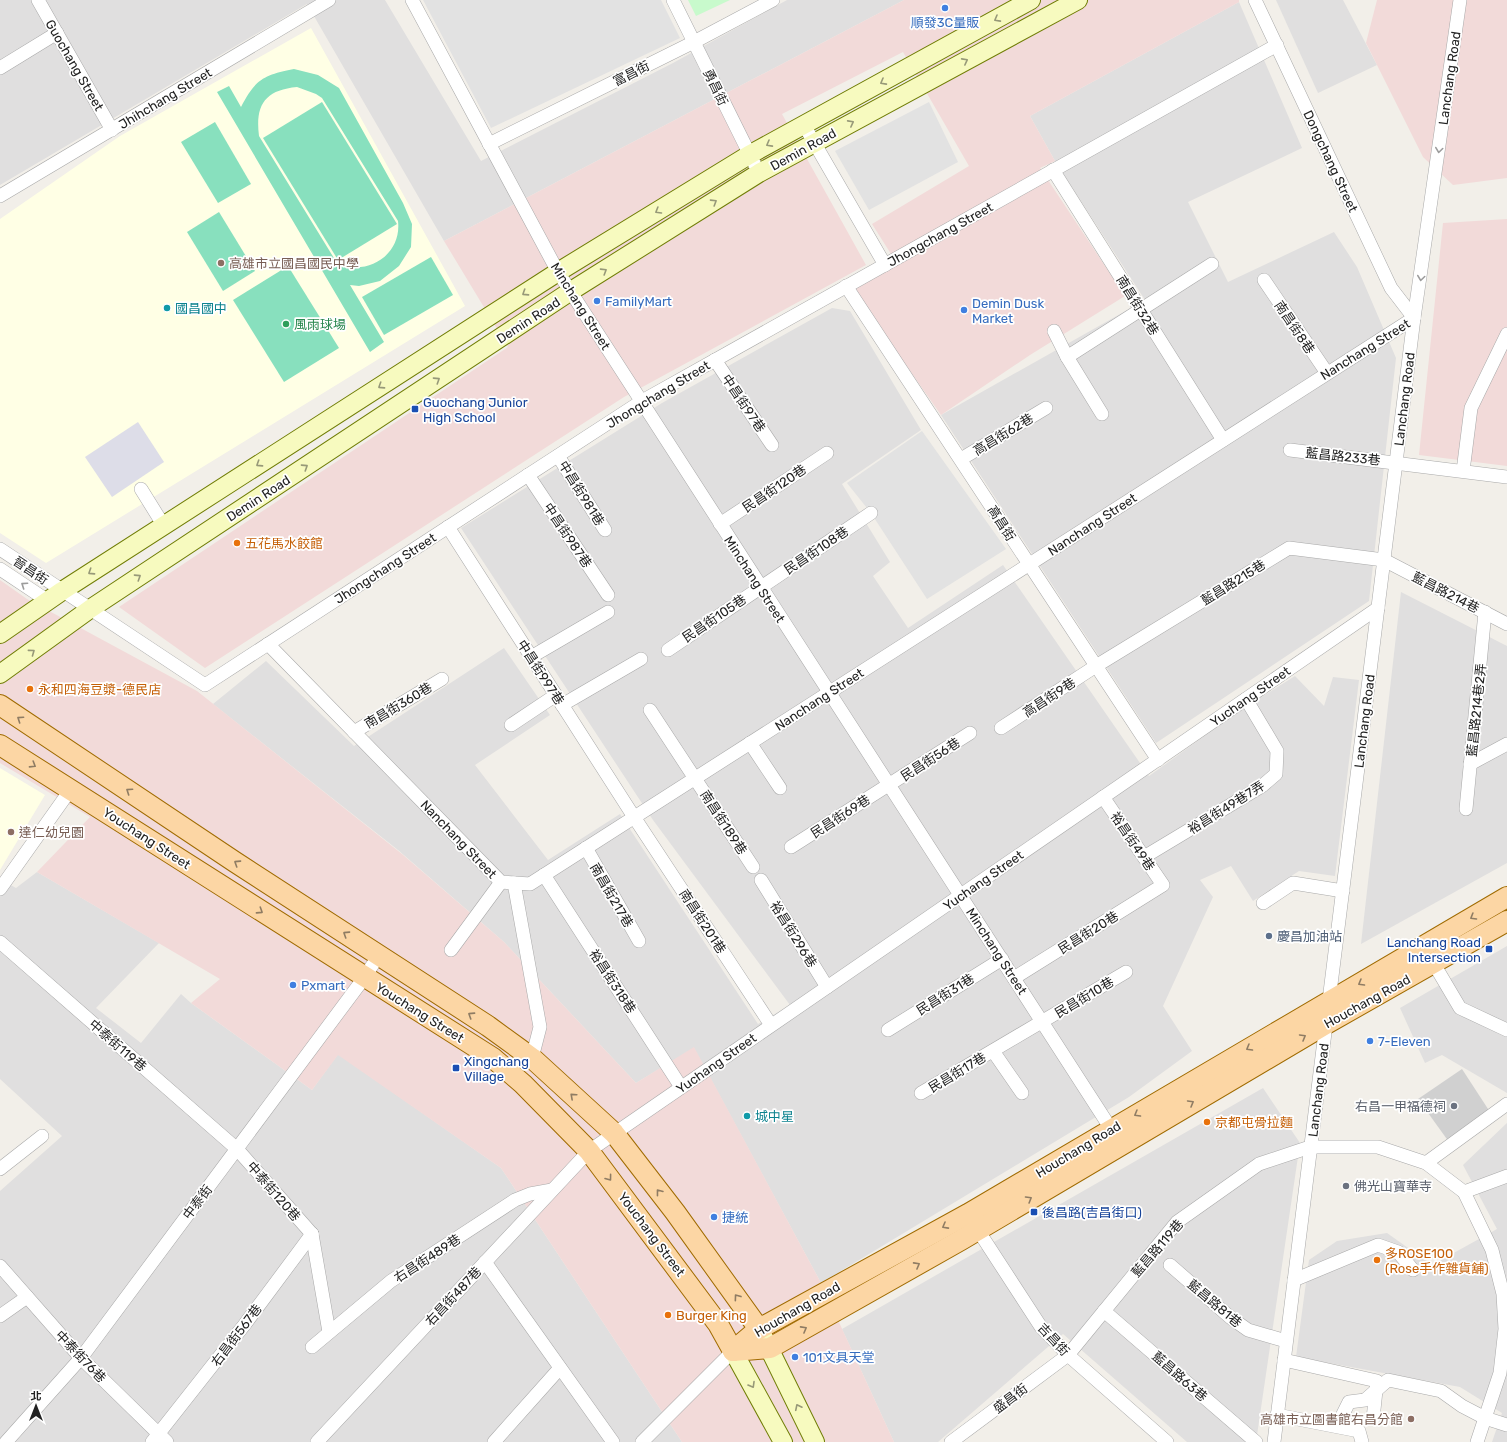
<svg xmlns="http://www.w3.org/2000/svg" width="1507" height="1442" font-family="Rubik,'Noto Sans TC',sans-serif">
	<style>
		.residential { fill: #e0dfdf }
		.commercial { fill: #f2dad9 }
		.education { fill: #ffffe5 }
		.religious { fill: #d0d0d0 }
		.park { fill: #c8facc }
		.pitch { fill: #88e0be; fill-rule: evenodd }
		.parking { fill: #e2e2e2 }
		.plaza { fill: #dddde8 }
		.lines { fill: none; stroke-linecap: round; stroke-linejoin: round }
		.street-casing { stroke: #a9a9a9; stroke-width: 14 }
		.secondary-casing { stroke: #707d05; stroke-width: 20 }
		.primary-casing { stroke: #a06b00; stroke-width: 22 }
		.street { stroke: #fff; stroke-width: 13 }
		.secondary { stroke: #f7fabf; stroke-width: 18 }
		.primary { stroke: #fcd6a4; stroke-width: 20 }
		.oneway { stroke: #979978 }
		.oneway2 { stroke: #9c9c9c }
		.oneway3 { stroke: #8f7c63 }
		.shop-dot { fill: #3f7fe0; stroke: #fff; stroke-width: 1.5 }
		.education-dot { fill: #8d6e63; stroke: #fff; stroke-width: 1.5 }
		.culture-dot { fill: #0f9aa8; stroke: #fff; stroke-width: 1.5 }
		.leisure-dot { fill: #2e9e5b; stroke: #fff; stroke-width: 1.5 }
		.transit-dot { fill: #1a4fb4; stroke: #fff; stroke-width: 1.5 }
		.food-dot { fill: #e8710a; stroke: #fff; stroke-width: 1.5 }
		.service-dot { fill: #5c6f8a; stroke: #fff; stroke-width: 1.5 }
		.worship-dot { fill: #6b7280; stroke: #fff; stroke-width: 1.5 }
		.labels { text-anchor: middle; stroke-width: 3.5; stroke-linejoin: round; paint-order: stroke }
		.shop-label { font-size: 13px; fill: #366cbe; stroke: #fff; text-anchor: start }
		.street-label { font-size: 13px; fill: #222; stroke: #fff }
		.education-label { font-size: 13px; fill: #785e54; stroke: #fff; text-anchor: start }
		.culture-label { font-size: 13px; fill: #0d838f; stroke: #fff; text-anchor: start }
		.leisure-label { font-size: 13px; fill: #27864d; stroke: #fff; text-anchor: start }
		.transit-label { font-size: 13px; fill: #164399; stroke: #fff; text-anchor: start }
		.food-label { font-size: 13px; fill: #c56008; stroke: #fff; text-anchor: start }
		.service-label { font-size: 13px; fill: #4e5e75; stroke: #fff; text-anchor: start }
		.worship-label { font-size: 13px; fill: #5b616d; stroke: #fff; text-anchor: end }
	</style>
	<rect width="100%" height="100%" fill="#f2efe9"/>
	<!-- residential -->
	<g class="residential">
		<polygon points="0,0 385,0 481,161 673,63 787,0 904,0 444,241 307,4 0,185"/>
		<polygon points="1276,0 1343,0 1377,65 1318,93"/>
		<polygon points="1239,2 1302,148 1188,202 1228,282 1334,232 1357,267 1396,358 1369,601 1156,743 941,415 1145,300 1055,161 1030,116"/>
		<polygon points="832,308 850,311 921,430 842,484 890,562 873,576 908,628 1003,565 1149,776 1239,711 1295,676 1324,706 1333,677 1359,680 1335,876 1299,871 1253,901 1231,866 1200,880 1213,897 1163,1006 1192,1051 1129,1097 821,1283 694,1048 636,1083 504,942 398,850 213,704 266,661 354,746 504,648 550,715 475,765 548,860 620,814 758,1024 790,1005 653,820 461,528 662,403"/>
		<polygon points="1401,592 1507,646 1507,863 1361,944"/>
		<polygon points="37,872 159,943 96,1008 141,1043 181,994 191,1003 312,1090 338,1054 501,1168 682,1442 0,1442 0,1191 62,1136 0,1079 0,879 16,888"/>
		<polygon points="1507,946 1507,1093 1442,1055 1425,1063 1400,1008"/>
		<polygon points="1263,1088 1300,1143 1256,1442 1187,1442 1063,1334 938,1442 894,1442 842,1329"/>
		<polygon points="1507,1123 1507,1442 1492,1442 1502,1413 1460,1387 1296,1357 1309,1260 1337,1241 1387,1233 1432,1265 1497,1229 1463,1165"/>
	</g>
	<!-- commercial -->
	<g class="commercial">
		<polygon points="904,0 1239,0 1239,2 1030,116 1055,161 1040,168 1125,296 1030,355 941,415 853,290 898,265 872,224 969,166 903,52 782,114 866,265 624,397 205,668 119,607 508,347 444,241"/>
		<polygon points="1377,0 1507,0 1507,178 1453,185 1423,157 1366,43"/>
		<polygon points="1507,219 1507,466 1419,455 1443,223"/>
		<polygon points="0,580 27,599 197,691 402,854 504,942 636,1083 694,1047 821,1283 894,1442 682,1442 501,1168 338,1055 312,1090 191,1003 220,979 37,872 90,817 0,763"/>
	</g>
	<!-- education -->
	<g class="education">
		<polygon points="311,28 465,306 46,563 0,533 0,219 120,136"/>
		<polygon points="0,768 45,795 0,870"/>
	</g>
	<!-- religious -->
	<polygon class="religious" points="1462,1069 1490,1112 1449,1142 1418,1099"/>
	<!-- park -->
	<polygon class="park" points="688,0 730,0 696,16"/>
	<!-- pitch -->
	<g class="pitch">
		<path d="M294,69L318,75L339,88L403,203L412,224L411,247L399,266L380,281L359,286L350,285L384,342L370,352L217,92L229,86L241,107C255,80 263,75 294,69ZM297,87L316,94L322,98L398,221C402,255 367,277 337,263L259,136C255,105 265,90 297,87Z"/>
		<polygon points="322,102 397,224 338,260 263,138"/>
		<polygon points="215,122 251,184 218,203 181,142"/>
		<polygon points="219,212 255,271 223,291 187,232"/>
		<polygon points="431,257 453,295 384,335 362,297"/>
		<polygon points="288,266 339,348 284,382 233,300"/>
	</g>
	<!-- parking -->
	<g class="parking">
		<polygon points="423,0 661,0 680,38 491,128"/>
		<polygon points="929,102 958,162 869,210 835,151"/>
		<polygon points="922,431 1006,549 927,599 871,513 847,483"/>
	</g>
	<!-- plaza -->
	<polygon class="plaza" points="138,422 164,462 112,497 85,457"/>
	<g class="lines">
		<!-- street casing -->
		<g class="street-casing">
			<g id="street">
				<polyline points="38,0 112,130"/>
				<polyline points="412,0 558,272 1115,1135"/>
				<polyline points="673,0 759,173"/>
				<polyline points="1255,0 1391,288 1414,318"/>
				<polyline points="0,68 57,33"/>
				<polyline points="804,125 885,265"/>
				<polyline points="489,144 694,42 773,0"/>
				<polyline points="1053,170 1223,440"/>
				<polyline points="0,196 329,0"/>
				<polyline points="1264,280 1327,373"/>
				<polyline points="846,286 1158,760"/>
				<polyline points="1054,331 1067,357 1102,414"/>
				<polyline points="1067,357 1212,264"/>
				<polyline points="715,360 772,445"/>
				<polyline points="1290,450 1507,477"/>
				<polyline points="558,456 605,530"/>
				<polyline points="961,459 1046,408"/>
				<polyline points="1463,471 1471,408 1507,334"/>
				<polyline points="528,475 608,595"/>
				<polyline points="141,489 164,526"/>
				<polyline points="720,524 827,453"/>
				<polyline points="448,527 634,817 771,1025"/>
				<polyline points="0,549 205,685 642,401 1277,45"/>
				<polyline points="0,569 48,601"/>
				<polyline points="268,644 501,882 530,884 1414,318"/>
				<polyline points="668,650 871,513"/>
				<polyline points="531,657 608,612"/>
				<polyline points="562,705 641,659"/>
				<polyline points="650,710 753,867"/>
				<polyline points="511,725 556,695"/>
				<polyline points="1001,728 1096,666 1289,548 1384,560 1507,624"/>
				<polyline points="354,732 442,679"/>
				<polyline points="750,743 780,788"/>
				<polyline points="1470,764 1507,744"/>
				<polyline points="1466,809 1485,612"/>
				<polyline points="791,847 970,733"/>
				<polyline points="586,848 639,941"/>
				<polyline points="1144,857 1262,786 1276,774 1277,751 1246,699"/>
				<polyline points="544,875 681,1087"/>
				<polyline points="761,880 827,987"/>
				<polyline points="514,883 540,1027 532,1058"/>
				<polyline points="0,889 71,789"/>
				<polyline points="1263,903 1293,883 1343,891"/>
				<polyline points="0,942 237,1149 312,1234"/>
				<polyline points="451,950 501,882"/>
				<polyline points="1434,964 1460,1008 1507,1030"/>
				<polyline points="1014,978 1163,885 1103,797"/>
				<polyline points="888,1030 1002,959"/>
				<polyline points="993,1051 1022,1093"/>
				<polyline points="921,1093 1126,972"/>
				<polyline points="1426,1163 1507,1104"/>
				<polyline points="0,1169 42,1136"/>
				<polyline points="1464,1192 1507,1176"/>
				<polyline points="974,1224 1041,1327 1068,1355 1167,1442"/>
				<polyline points="312,1234 329,1332"/>
				<polyline points="485,1262 613,1442"/>
				<polyline points="1170,1265 1231,1318 1248,1330 1286,1341"/>
				<polyline points="0,1266 81,1358 167,1442"/>
				<polyline points="1294,1280 1378,1245 1398,1252 1413,1270"/>
				<polyline points="1104,1311 1256,1442"/>
				<polyline points="0,1316 27,1297"/>
				<polyline points="312,1347 391,1281 515,1200 530,1194 552,1190"/>
				<polyline points="1284,1360 1377,1381 1373,1419"/>
				<polyline points="1277,1415 1359,1431 1362,1442"/>
				<polyline points="1346,1428 1343,1414 1349,1402 1365,1400 1388,1380 1441,1391 1462,1406 1485,1418 1507,1425"/>
				<polyline points="6,1442 81,1358 364,978 379,955"/>
				<polyline points="152,1442 245,1324 312,1234"/>
				<polyline points="317,1442 589,1151 1378,608"/>
				<polyline points="494,1442 560,1368"/>
				<polyline points="642,1442 733,1351"/>
				<polyline points="951,1442 1068,1355 1177,1222 1259,1164 1310,1147 1378,1147 1426,1163 1464,1192 1492,1250 1503,1294 1505,1329 1500,1373 1477,1442"/>
				<polyline points="1274,1442 1414,318 1460,0"/>
			</g>
		</g>
		<!-- secondary casing -->
		<g class="secondary-casing">
			<g id="secondary">
				<polyline points="0,634 62,591 558,272 749,155 1031,0"/>
				<polyline points="0,674 90,609 571,291 759,173 1078,0"/>
				<polyline points="763,1336 815,1442"/>
				<polyline points="733,1351 783,1442"/>
			</g>
		</g>
		<!-- primary casing -->
		<g class="primary-casing">
			<g id="primary">
				<polyline points="0,705 235,862 488,1026 532,1058 614,1133 675,1212 759,1329"/>
				<polyline points="0,745 493,1058 523,1084 589,1151 718,1324 733,1351"/>
				<polyline points="733,1351 759,1329 968,1214 1507,897"/>
				<polyline points="733,1351 770,1348 961,1240 1326,1024 1507,921"/>
			</g>
		</g>
		<!-- street -->
		<use href="#street" class="street"/>
		<!-- secondary -->
		<use href="#secondary" class="secondary"/>
		<!-- primary -->
		<use href="#primary" class="primary"/>
	</g>
	<!-- one-way arrows -->
	<defs><path id="oneway-chevron" d="M-2-3.5L2.5 0L-2 3.5" fill="none" stroke-width="1.6" stroke-linecap="round" stroke-linejoin="round"/></defs>
	<g class="oneway">
		<use href="#oneway-chevron" transform="translate(997 19) rotate(151)"/>
		<use href="#oneway-chevron" transform="translate(965 61) rotate(-28)"/>
		<use href="#oneway-chevron" transform="translate(883 82) rotate(151)"/>
		<use href="#oneway-chevron" transform="translate(851 123) rotate(-28)"/>
		<use href="#oneway-chevron" transform="translate(769 144) rotate(151)"/>
		<use href="#oneway-chevron" transform="translate(714 202) rotate(-32)"/>
		<use href="#oneway-chevron" transform="translate(658 211) rotate(149)"/>
		<use href="#oneway-chevron" transform="translate(604 271) rotate(-32)"/>
		<use href="#oneway-chevron" transform="translate(525 293) rotate(147)"/>
		<use href="#oneway-chevron" transform="translate(437 380) rotate(-33)"/>
		<use href="#oneway-chevron" transform="translate(381 386) rotate(147)"/>
		<use href="#oneway-chevron" transform="translate(259 464) rotate(147)"/>
		<use href="#oneway-chevron" transform="translate(305 467) rotate(-33)"/>
		<use href="#oneway-chevron" transform="translate(91 572) rotate(147)"/>
		<use href="#oneway-chevron" transform="translate(138 577) rotate(-33)"/>
		<use href="#oneway-chevron" transform="translate(32 652) rotate(-36)"/>
		<use href="#oneway-chevron" transform="translate(752 1385) rotate(60)"/>
		<use href="#oneway-chevron" transform="translate(798 1407) rotate(-116)"/>
	</g>
	<g class="oneway2">
		<use href="#oneway-chevron" transform="translate(1439 150) rotate(98)"/>
		<use href="#oneway-chevron" transform="translate(1421 278) rotate(98)"/>
		<use href="#oneway-chevron" transform="translate(24 585) rotate(-146)"/>
	</g>
	<g class="oneway3">
		<use href="#oneway-chevron" transform="translate(20 719) rotate(-146)"/>
		<use href="#oneway-chevron" transform="translate(33 765) rotate(32)"/>
		<use href="#oneway-chevron" transform="translate(129 791) rotate(-146)"/>
		<use href="#oneway-chevron" transform="translate(237 863) rotate(-147)"/>
		<use href="#oneway-chevron" transform="translate(260 911) rotate(33)"/>
		<use href="#oneway-chevron" transform="translate(1473 917) rotate(149)"/>
		<use href="#oneway-chevron" transform="translate(346 934) rotate(-147)"/>
		<use href="#oneway-chevron" transform="translate(1361 983) rotate(150)"/>
		<use href="#oneway-chevron" transform="translate(471 1015) rotate(-147)"/>
		<use href="#oneway-chevron" transform="translate(1303 1037) rotate(-30)"/>
		<use href="#oneway-chevron" transform="translate(1249 1048) rotate(150)"/>
		<use href="#oneway-chevron" transform="translate(573 1096) rotate(-138)"/>
		<use href="#oneway-chevron" transform="translate(1191 1103) rotate(-30)"/>
		<use href="#oneway-chevron" transform="translate(1137 1114) rotate(150)"/>
		<use href="#oneway-chevron" transform="translate(609 1178) rotate(53)"/>
		<use href="#oneway-chevron" transform="translate(659 1192) rotate(-128)"/>
		<use href="#oneway-chevron" transform="translate(1029 1199) rotate(-31)"/>
		<use href="#oneway-chevron" transform="translate(945 1226) rotate(151)"/>
		<use href="#oneway-chevron" transform="translate(917 1265) rotate(-29)"/>
		<use href="#oneway-chevron" transform="translate(737 1297) rotate(-126)"/>
		<use href="#oneway-chevron" transform="translate(804 1329) rotate(-29)"/>
	</g>
	<!-- markers -->
	<g class="shop-dot">
		<circle cx="945" cy="8" r="4"/>
		<circle cx="597" cy="301" r="4"/>
		<circle cx="964" cy="310" r="4"/>
		<circle cx="293" cy="985" r="4"/>
		<circle cx="1370" cy="1041" r="4"/>
		<circle cx="714" cy="1217" r="4"/>
		<circle cx="795" cy="1357" r="4"/>
	</g>
	<g class="education-dot">
		<circle cx="221" cy="263" r="4"/>
		<circle cx="11" cy="832" r="4"/>
		<circle cx="1411" cy="1419" r="4"/>
	</g>
	<g class="culture-dot">
		<circle cx="167" cy="308" r="4"/>
		<circle cx="747" cy="1116" r="4"/>
	</g>
	<circle class="leisure-dot" cx="286" cy="324" r="4"/>
	<g class="transit-dot">
		<rect x="411" y="405" width="8" height="8" rx="2"/>
		<rect x="1485" y="945" width="8" height="8" rx="2"/>
		<rect x="452" y="1064" width="8" height="8" rx="2"/>
		<rect x="1030" y="1208" width="8" height="8" rx="2"/>
	</g>
	<g class="food-dot">
		<circle cx="237" cy="543" r="4"/>
		<circle cx="30" cy="689" r="4"/>
		<circle cx="1207" cy="1122" r="4"/>
		<circle cx="1377" cy="1260" r="4"/>
		<circle cx="668" cy="1315" r="4"/>
	</g>
	<circle class="service-dot" cx="1269" cy="936" r="4"/>
	<g class="worship-dot">
		<circle cx="1454" cy="1106" r="4"/>
		<circle cx="1346" cy="1186" r="4"/>
	</g>
	<g class="labels">
		<!-- shop labels -->
		<g class="shop-label">
			<text x="945" y="27" text-anchor="middle">順發3C量販</text>
			<text x="605" y="306">FamilyMart</text>
			<text x="972" y="308">Demin Dusk<tspan x="972" dy="15">Market</tspan></text>
			<text x="301" y="990">Pxmart</text>
			<text x="1378" y="1046">7-Eleven</text>
			<text x="722" y="1222">捷統</text>
			<text x="803" y="1362">101文具天堂</text>
		</g>
		<!-- street labels -->
		<g class="street-label">
			<text transform="translate(75 65) rotate(60)" y="5">Guochang Street</text>
			<text transform="translate(631 73) rotate(-27)" y="5">富昌街</text>
			<text transform="translate(1449 78) rotate(-82)" y="5">Lanchang Road</text>
			<text transform="translate(716 87) rotate(64)" y="5">勇昌街</text>
			<text transform="translate(165 98) rotate(-31)" y="5">Jhihchang Street</text>
			<text transform="translate(803 149) rotate(-29)" y="5">Demin Road</text>
			<text transform="translate(1331 161) rotate(65)" y="5">Dongchang Street</text>
			<text transform="translate(940 234) rotate(-29)" y="5">Jhongchang Street</text>
			<text transform="translate(1138 305) rotate(58)" y="5">南昌街32巷</text>
			<text transform="translate(581 306) rotate(58)" y="5">Minchang Street</text>
			<text transform="translate(528 320) rotate(-33)" y="5">Demin Road</text>
			<text transform="translate(1295 327) rotate(56)" y="5">南昌街8巷</text>
			<text transform="translate(1365 349) rotate(-32)" y="5">Nanchang Street</text>
			<text transform="translate(658 394) rotate(-31)" y="5">Jhongchang Street</text>
			<text transform="translate(1404 399) rotate(-83)" y="5">Lanchang Road</text>
			<text transform="translate(744 403) rotate(56)" y="5">中昌街97巷</text>
			<text transform="translate(1003 434) rotate(-31)" y="5">高昌街62巷</text>
			<text transform="translate(1343 456) rotate(6)" y="5">藍昌路233巷</text>
			<text transform="translate(774 488) rotate(-34)" y="5">民昌街120巷</text>
			<text transform="translate(582 493) rotate(58)" y="5">中昌街981巷</text>
			<text transform="translate(258 498) rotate(-33)" y="5">Demin Road</text>
			<text transform="translate(1002 523) rotate(57)" y="5">高昌街</text>
			<text transform="translate(1092 524) rotate(-33)" y="5">Nanchang Street</text>
			<text transform="translate(568 535) rotate(56)" y="5">中昌街987巷</text>
			<text transform="translate(816 550) rotate(-34)" y="5">民昌街108巷</text>
			<text transform="translate(385 568) rotate(-33)" y="5">Jhongchang Street</text>
			<text transform="translate(31 570) rotate(34)" y="5">晉昌街</text>
			<text transform="translate(755 579) rotate(57)" y="5">Minchang Street</text>
			<text transform="translate(1233 582) rotate(-32)" y="5">藍昌路215巷</text>
			<text transform="translate(1446 592) rotate(27)" y="5">藍昌路214巷</text>
			<text transform="translate(714 618) rotate(-34)" y="5">民昌街105巷</text>
			<text transform="translate(541 672) rotate(57)" y="5">中昌街997巷</text>
			<text transform="translate(1250 696) rotate(-35)" y="5">Yuchang Street</text>
			<text transform="translate(1049 697) rotate(-33)" y="5">高昌街9巷</text>
			<text transform="translate(819 699) rotate(-33)" y="5">Nanchang Street</text>
			<text transform="translate(398 705) rotate(-31)" y="5">南昌街360巷</text>
			<text transform="translate(1476 710) rotate(-84)" y="5">藍昌路214巷2弄</text>
			<text transform="translate(1364 721) rotate(-83)" y="5">Lanchang Road</text>
			<text transform="translate(930 759) rotate(-33)" y="5">民昌街56巷</text>
			<text transform="translate(1226 807) rotate(-32)" y="5">裕昌街49巷7弄</text>
			<text transform="translate(840 816) rotate(-33)" y="5">民昌街69巷</text>
			<text transform="translate(724 822) rotate(57)" y="5">南昌街189巷</text>
			<text transform="translate(147 838) rotate(33)" y="5">Youchang Street</text>
			<text transform="translate(459 839) rotate(46)" y="5">Nanchang Street</text>
			<text transform="translate(1133 841) rotate(56)" y="5">裕昌街49巷</text>
			<text transform="translate(983 880) rotate(-35)" y="5">Yuchang Street</text>
			<text transform="translate(612 895) rotate(60)" y="5">南昌街217巷</text>
			<text transform="translate(703 921) rotate(57)" y="5">南昌街201巷</text>
			<text transform="translate(1088 932) rotate(-32)" y="5">民昌街20巷</text>
			<text transform="translate(794 934) rotate(58)" y="5">裕昌街296巷</text>
			<text transform="translate(997 951) rotate(57)" y="5">Minchang Street</text>
			<text transform="translate(613 981) rotate(57)" y="5">裕昌街318巷</text>
			<text transform="translate(945 994) rotate(-32)" y="5">民昌街31巷</text>
			<text transform="translate(1084 997) rotate(-31)" y="5">民昌街10巷</text>
			<text transform="translate(1367 1001) rotate(-29)" y="5">Houchang Road</text>
			<text transform="translate(420 1012) rotate(32)" y="5">Youchang Street</text>
			<text transform="translate(118 1045) rotate(41)" y="5">中泰街119巷</text>
			<text transform="translate(716 1063) rotate(-35)" y="5">Yuchang Street</text>
			<text transform="translate(957 1072) rotate(-31)" y="5">民昌街17巷</text>
			<text transform="translate(1318 1090) rotate(-83)" y="5">Lanchang Road</text>
			<text transform="translate(1078 1149) rotate(-31)" y="5">Houchang Road</text>
			<text transform="translate(274 1191) rotate(49)" y="5">中泰街120巷</text>
			<text transform="translate(197 1202) rotate(-53)" y="5">中泰街</text>
			<text transform="translate(652 1234) rotate(53)" y="5">Youchang Street</text>
			<text transform="translate(1157 1248) rotate(-49)" y="5">藍昌路119巷</text>
			<text transform="translate(427 1258) rotate(-33)" y="5">右昌街489巷</text>
			<text transform="translate(453 1296) rotate(-47)" y="5">右昌街487巷</text>
			<text transform="translate(1215 1303) rotate(40)" y="5">藍昌路81巷</text>
			<text transform="translate(797 1309) rotate(-30)" y="5">Houchang Road</text>
			<text transform="translate(236 1335) rotate(-53)" y="5">右昌街567巷</text>
			<text transform="translate(1054 1339) rotate(47)" y="5">吉昌街</text>
			<text transform="translate(81 1356) rotate(46)" y="5">中泰街76巷</text>
			<text transform="translate(1180 1376) rotate(41)" y="5">藍昌路63巷</text>
			<text transform="translate(1010 1398) rotate(-37)" y="5">盛昌街</text>
		</g>
		<!-- education labels -->
		<g class="education-label">
			<text x="229" y="268">高雄市立國昌國民中學</text>
			<text x="19" y="837">達仁幼兒園</text>
			<text x="1403" y="1424" text-anchor="end">高雄市立圖書館右昌分館</text>
		</g>
		<!-- culture labels -->
		<g class="culture-label">
			<text x="175" y="313">國昌國中</text>
			<text x="755" y="1121">城中星</text>
		</g>
		<!-- leisure labels -->
		<g class="leisure-label">
			<text x="294" y="329">風雨球場</text>
		</g>
		<!-- transit labels -->
		<g class="transit-label">
			<text x="423" y="407">Guochang Junior<tspan x="423" dy="15">High School</tspan></text>
			<text x="1481" y="947" text-anchor="end">Lanchang Road<tspan x="1481" dy="15">Intersection</tspan></text>
			<text x="464" y="1066">Xingchang<tspan x="464" dy="15">Village</tspan></text>
			<text x="1042" y="1217">後昌路(吉昌街口)</text>
		</g>
		<!-- food labels -->
		<g class="food-label">
			<text x="245" y="548">五花馬水餃館</text>
			<text x="38" y="694">永和四海豆漿-德民店</text>
			<text x="1215" y="1127">京都屯骨拉麵</text>
			<text x="1385" y="1258">多ROSE100<tspan x="1385" dy="15">(Rose手作雜貨舖)</tspan></text>
			<text x="676" y="1320">Burger King</text>
		</g>
		<!-- service labels -->
		<g class="service-label">
			<text x="1277" y="941">慶昌加油站</text>
		</g>
		<!-- worship labels -->
		<g class="worship-label">
			<text x="1446" y="1111">右昌一甲福德祠</text>
			<text x="1354" y="1191" text-anchor="start">佛光山寶華寺</text>
		</g>
	</g>
	<!-- north arrow -->
	<g transform="translate(36 1406)" stroke="#ffffff" stroke-width="3" paint-order="stroke">
	<path d="M0-3L7 15L0 10L-7 15Z" fill="#222222"/>
	<text y="-6" font-size="11" font-weight="bold" text-anchor="middle" fill="#222222">北</text>
	</g>
</svg>
